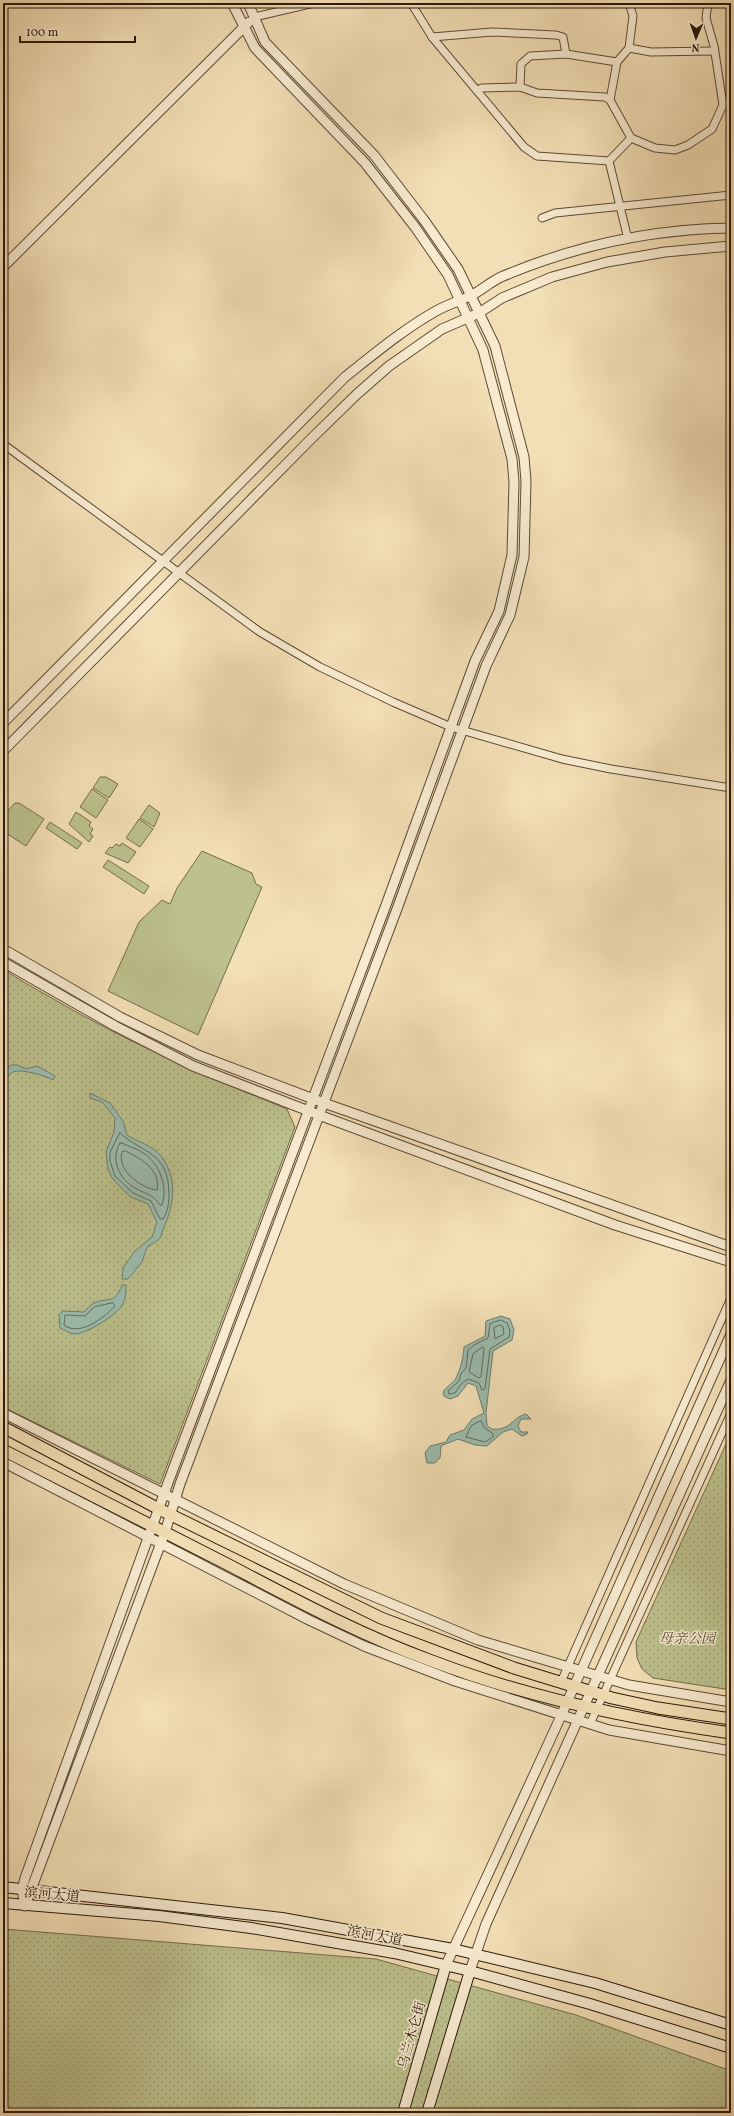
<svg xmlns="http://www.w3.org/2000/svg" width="734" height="2116" font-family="Vollkorn,'Noto Serif SC',serif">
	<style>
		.grass { fill: #bcc18d; stroke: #736c4c }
		.park { fill: url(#park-dots); stroke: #736c4c }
		.water { fill: #9bbdae; stroke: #6e7b6d }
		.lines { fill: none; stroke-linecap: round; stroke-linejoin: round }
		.shore { stroke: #626a5c; stroke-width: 1 }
		.minor-casing { stroke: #5c4a36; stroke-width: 9 }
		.tertiary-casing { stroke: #5c4a36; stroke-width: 11 }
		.secondary-casing { stroke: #2a180b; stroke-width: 12 }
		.primary-casing { stroke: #2a180b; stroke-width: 13 }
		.minor { stroke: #f7eacf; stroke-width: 7 }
		.tertiary { stroke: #f7eacf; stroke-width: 9 }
		.secondary { stroke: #f7eacf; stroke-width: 10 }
		.primary { stroke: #f3dfb5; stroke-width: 11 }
		.labels { text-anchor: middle; stroke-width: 3; stroke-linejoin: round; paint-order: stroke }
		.park-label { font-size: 14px; font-style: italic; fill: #564b32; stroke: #f7eacf }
		.street-label { font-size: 14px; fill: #2a180b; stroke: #f7eacf }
	</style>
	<defs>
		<pattern id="park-dots" width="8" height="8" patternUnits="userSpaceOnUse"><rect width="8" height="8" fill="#bcc18d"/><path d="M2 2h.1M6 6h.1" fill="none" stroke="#a2a578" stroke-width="1.8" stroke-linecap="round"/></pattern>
	</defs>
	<rect width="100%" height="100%" fill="#f3dfb5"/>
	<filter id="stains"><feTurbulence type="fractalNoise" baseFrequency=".005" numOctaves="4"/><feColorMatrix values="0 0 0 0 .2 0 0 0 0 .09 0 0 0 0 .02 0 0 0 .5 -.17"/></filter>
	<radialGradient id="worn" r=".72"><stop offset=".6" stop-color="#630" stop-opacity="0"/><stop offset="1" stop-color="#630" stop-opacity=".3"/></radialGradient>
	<!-- grass -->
	<g class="grass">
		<polygon points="100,777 106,777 118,784 109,798 93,788"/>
		<polygon points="92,789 108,800 96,818 80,807"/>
		<polygon points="15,803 19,803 44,819 26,846 3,831 3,816"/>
		<polygon points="149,805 160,813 154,827 140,818"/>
		<polygon points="76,812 91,822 89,826 93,829 90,834 93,836 89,842 69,824"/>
		<polygon points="139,819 153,829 140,847 126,838"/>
		<polygon points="50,822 82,843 77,849 46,828"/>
		<polygon points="122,843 136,852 128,863 105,853 110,847 112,848 116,844 120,846"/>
		<polygon points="202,851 252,873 256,884 262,887 198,1035 108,991 139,922 162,900 170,904 177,888"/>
		<polygon points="108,860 149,886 144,894 103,867"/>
	</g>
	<!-- park -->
	<g class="park">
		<path d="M3,969C18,979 34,988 50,997C126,1042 206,1076 287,1109L295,1127L160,1484L3,1407Z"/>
		<polygon points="731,1433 731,1690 653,1678 642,1669 637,1658 636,1642"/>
		<polygon points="3,1929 376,1959 576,2015 731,2071 731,2113 3,2113"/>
	</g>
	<!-- water -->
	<g class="water">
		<path d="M11,1065H17L26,1069L37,1066L55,1076L53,1080C47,1076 19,1068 13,1072C9,1074 7,1078 3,1080V1074Z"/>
		<path d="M90,1093L110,1103L123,1121L127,1135C138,1142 152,1145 161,1156C178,1178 174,1204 164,1227C162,1230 162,1235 160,1238C157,1242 151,1244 147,1247L142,1262L128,1279H122L123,1268L134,1252L152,1237L157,1222L148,1204L131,1197L125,1192L112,1178L108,1169L106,1152L114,1132L115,1118L102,1102L90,1098Z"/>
		<path d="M122,1285H126C126,1291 126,1298 123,1304C117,1315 88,1333 75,1334C70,1334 65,1330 60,1328L59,1315L63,1311L84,1312C87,1309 90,1305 94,1303C107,1297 115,1305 122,1285Z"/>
		<path d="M501,1316L510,1319L514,1330L512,1340L493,1351L486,1413L487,1425L491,1429C511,1431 511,1418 526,1414L531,1419H521L518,1426L521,1432H528L527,1434L522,1436L512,1429L503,1432L487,1446L475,1445L458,1439L441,1446L440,1458L435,1463H427L425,1453L430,1446L446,1442L450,1435L464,1430L472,1419L484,1413L476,1386L468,1383L458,1396L450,1399L444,1396L443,1392C446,1387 454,1382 456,1378C461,1367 463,1359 464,1347L485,1336L486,1321Z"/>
	</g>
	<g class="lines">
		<!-- shore -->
		<g class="shore">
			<path d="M120,1133C143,1154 168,1151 169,1193C169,1202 168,1212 163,1219H160L151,1201L133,1193L115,1176L110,1161V1153Z"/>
			<path d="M120,1143H122C130,1147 138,1149 145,1154C160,1165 168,1187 162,1205H160C153,1194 145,1194 135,1188C119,1179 110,1159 120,1143Z"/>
			<path d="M125,1151C140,1158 161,1169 157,1190C142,1189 116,1170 122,1152Z"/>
			<path d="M113,1303L115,1306C104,1318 79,1337 64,1325L65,1315L85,1316L94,1307Z"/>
			<polygon points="501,1320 507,1323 510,1331 509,1337 490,1349 485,1389 482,1390 479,1383 468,1379 461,1384 455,1393 449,1394 448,1391 459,1381 461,1374 466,1368 468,1350 474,1345 488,1338 490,1324"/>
			<polygon points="500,1325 503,1327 504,1334 495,1339 494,1328"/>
			<polygon points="483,1347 484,1349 481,1376 479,1378 469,1372 473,1354"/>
			<polygon points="481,1421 484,1427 493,1434 493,1437 485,1442 466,1437 471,1426"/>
		</g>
		<!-- minor casing -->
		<g class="minor-casing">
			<g id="minor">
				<polyline points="411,3 432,37 524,147 537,156 609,161 631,138"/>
				<polyline points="254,17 314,3"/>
				<polyline points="432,37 492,32 556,35 563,37 566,54"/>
				<polyline points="629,48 651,52 713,51"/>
				<polyline points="520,87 521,64 530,56 566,54 617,62"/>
				<polyline points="477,90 482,88 520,87 537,93 605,97 610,100 631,138 655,148 675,150 688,145 712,129 723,105 714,46 706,18 708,3"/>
				<polyline points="610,100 617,62 629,48 633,16 629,3"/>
				<polyline points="609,161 627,235 630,238"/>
				<polyline points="542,218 555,213 731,195"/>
				<polyline points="3,444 260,632 320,667 393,702 451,727 562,759 611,769 731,788"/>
				<polyline points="561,1682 731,1298"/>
				<polyline points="590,1724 731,1413"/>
			</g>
		</g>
		<!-- tertiary casing -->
		<g class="tertiary-casing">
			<g id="tertiary">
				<polyline points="232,3 255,48 365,163 415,227 448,275 483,350 512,459 514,482 512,555 499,611 475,661 386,905 169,1480 25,1878 22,1890 25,1906 165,1532 180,1484 397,909 486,666 510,615 524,557 526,481 524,457 495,346 458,269 424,220 374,155 265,42 248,3"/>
				<polyline points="3,267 249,22"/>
				<path d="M3,723L345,377C374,354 404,329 436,311C447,305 459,301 470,296C481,291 490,282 501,277C574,246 651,229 731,228"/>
				<polyline points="3,751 309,441 356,395 389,366 442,329 479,313 502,298 552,277 607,262 665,252 731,246"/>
				<polyline points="3,949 120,1017 198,1055 324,1103 731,1247"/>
				<polyline points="3,962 115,1026 193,1066 319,1115 615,1225 731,1262"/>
				<polyline points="3,1413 344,1584 478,1640 629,1685 731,1702"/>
				<polyline points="3,1462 309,1620 364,1646 455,1681 609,1730 731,1751"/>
				<polyline points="446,1965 556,1727 731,1334"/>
				<polyline points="470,1971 486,1924 731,1380"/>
			</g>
		</g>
		<!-- secondary casing -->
		<g class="secondary-casing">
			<g id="secondary">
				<polyline points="3,1887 282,1918 453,1949 595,1983 731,2025"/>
				<polyline points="3,1903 159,1916 251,1928 394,1953 470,1971 590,2004 731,2048"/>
				<polyline points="403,2113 446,1965"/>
				<polyline points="427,2113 470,1971"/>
			</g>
		</g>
		<!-- primary casing -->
		<g class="primary-casing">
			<g id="primary">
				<polyline points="3,1427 159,1509 381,1618 514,1668 612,1698 658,1708 731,1719"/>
				<path d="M3,1450C77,1488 151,1525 225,1563C292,1598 360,1635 432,1661C529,1698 629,1719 731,1733"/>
			</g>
		</g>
		<!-- minor -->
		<use href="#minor" class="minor"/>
		<!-- tertiary -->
		<use href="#tertiary" class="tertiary"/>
		<!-- secondary -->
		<use href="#secondary" class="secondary"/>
		<!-- primary -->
		<use href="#primary" class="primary"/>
	</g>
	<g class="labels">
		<!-- park labels -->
		<g class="park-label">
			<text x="687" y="1643">母亲公园</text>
		</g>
		<!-- street labels -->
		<g class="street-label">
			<text transform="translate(52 1894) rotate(5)" y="5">滨河大道</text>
			<text transform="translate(375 1935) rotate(11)" y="5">滨河大道</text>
			<text transform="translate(411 2035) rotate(-74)" y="5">乌兰木仑街</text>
		</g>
	</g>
	<!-- margin -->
	<rect width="734" height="2116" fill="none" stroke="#f3dfb5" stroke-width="16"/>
	<rect x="4" y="4" width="726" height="2108" fill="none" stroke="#2a180b" stroke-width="2"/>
	<rect x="8" y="8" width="718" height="2100" fill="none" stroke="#2a180b"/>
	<!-- north arrow -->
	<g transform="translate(696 38) rotate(182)" stroke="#f7eacf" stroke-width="3" paint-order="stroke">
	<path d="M0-3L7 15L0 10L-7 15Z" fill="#2a180b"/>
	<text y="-6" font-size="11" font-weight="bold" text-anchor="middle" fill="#2a180b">N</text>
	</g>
	<!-- scale -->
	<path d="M20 36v6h115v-6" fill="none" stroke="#2a180b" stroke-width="2"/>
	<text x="26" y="36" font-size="12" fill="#2a180b" stroke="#f7eacf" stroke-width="3" paint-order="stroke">100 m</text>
	<rect width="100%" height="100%" filter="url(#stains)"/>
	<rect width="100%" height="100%" fill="url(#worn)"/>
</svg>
